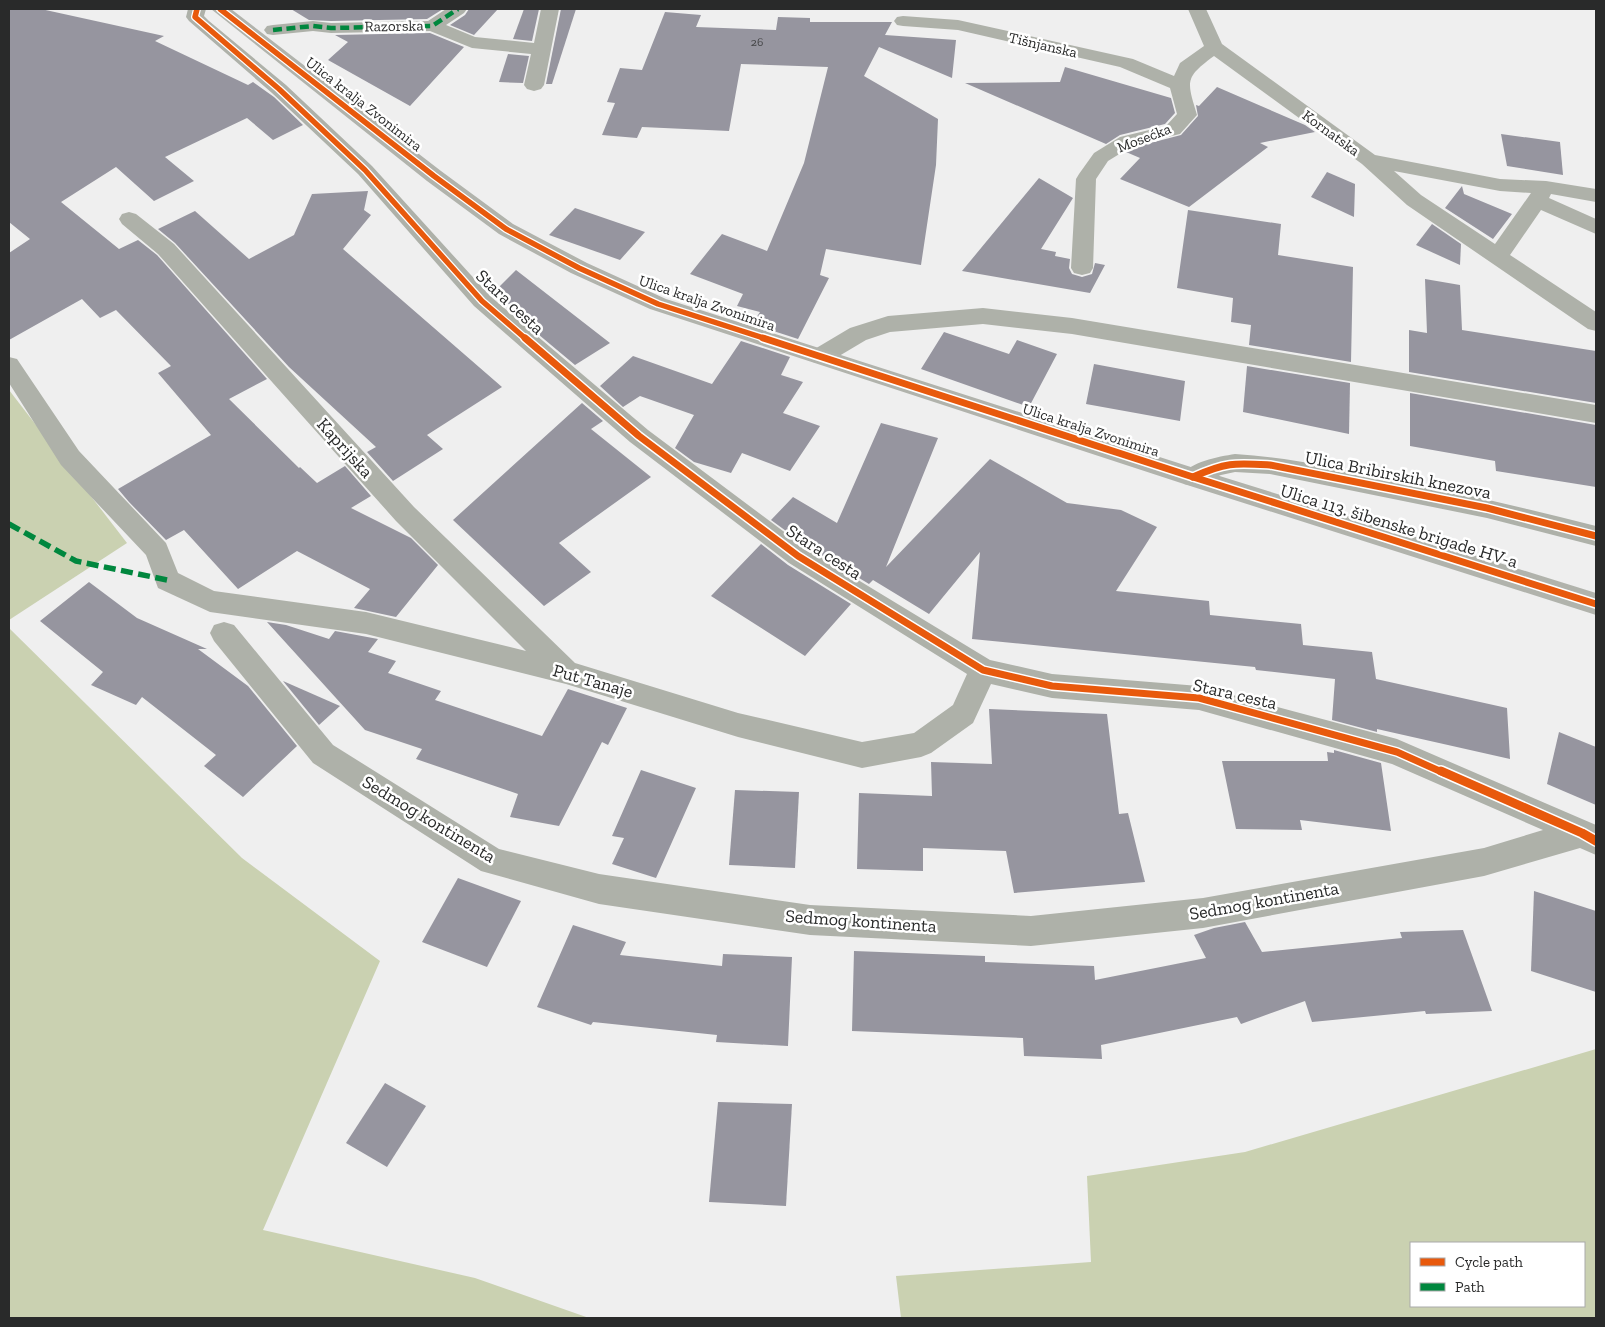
<svg xmlns="http://www.w3.org/2000/svg" width="1605" height="1327" font-family="'Zilla Slab',serif">
	<style>
		.forest { fill: #cad1b1; fill-rule: evenodd }
		.building { fill: #96959f }
		.lines { fill: none; stroke-linecap: round; stroke-linejoin: round }
		.minor { fill: #aeb1a9; fill-rule: evenodd }
		.major { fill: #b1b3ac; fill-rule: evenodd }
		.quiet-far1 { stroke: #00873e; stroke-width: 4.5; stroke-dasharray: 9 4.5; stroke-linecap: butt }
		.quiet { stroke: #00873e; stroke-width: 5.5; stroke-dasharray: 12 5.5; stroke-linecap: butt }
		.cycleway-far2-casing { stroke: #fff; stroke-width: 8 }
		.cycleway-far1-casing { stroke: #fff; stroke-width: 10 }
		.cycleway-casing { stroke: #fff; stroke-width: 12 }
		.cycleway-far2 { stroke: #e8590c; stroke-width: 5.5 }
		.cycleway-far1 { stroke: #e8590c; stroke-width: 7 }
		.cycleway { stroke: #e8590c; stroke-width: 9 }
		.labels { text-anchor: middle; stroke-width: 5; stroke-linejoin: round; paint-order: stroke }
		.far-number-label { font-size: 12px; fill: #444547 }
		.far-street-label { font-size: 15px; fill: #292a2a; stroke: #fff }
		.street-label { font-size: 18px; fill: #292a2a; stroke: #fff }
	</style>
	<rect width="100%" height="100%" fill="#efefef"/>
	<!-- forest -->
	<g class="forest">
		<polygon points="9,390 127,543 9,620"/>
		<polygon points="9,628 242,858 380,961 263,1230 475,1278 589,1318 9,1318"/>
		<path d="M1596,1049V1318H901L896,1276L1091,1262L1087,1176L1245,1152ZM1411,1243H1584V1306H1411Z"/>
	</g>
	<!-- building -->
	<g class="building">
		<polygon points="9,9 41,9 164,36 155,41 248,85 253,82 274,97 303,125 273,140 247,118 165,157 194,181 154,201 116,167 61,202 119,249 138,240 157,255 267,379 229,399 299,468 300,467 317,483 345,466 371,496 351,508 411,538 438,565 396,617 354,608 370,589 297,551 238,589 184,530 166,540 129,502 118,489 211,435 158,373 171,366 116,310 100,318 82,299 9,340 9,253 30,239 9,222"/>
		<polygon points="291,9 443,9 427,19 331,21 309,20"/>
		<polygon points="469,9 498,9 474,35 450,25 465,15"/>
		<polygon points="524,9 539,9 532,41 513,39"/>
		<polygon points="561,9 576,9 552,84 546,84"/>
		<polygon points="665,12 701,15 696,27 776,30 778,17 810,18 810,22 892,22 885,35 956,40 952,78 879,47 864,76 938,119 936,165 921,265 826,249 820,275 829,278 798,339 752,324 760,312 737,306 743,294 690,274 722,234 767,251 804,163 828,67 741,64 729,131 642,127 637,138 602,135 615,103 607,102 620,68 642,70"/>
		<polygon points="430,33 464,47 410,106 328,60 348,42 335,35"/>
		<polygon points="508,54 529,56 523,83 499,82"/>
		<polygon points="1065,67 1171,98 1175,113 1165,124 1120,135 1106,144 965,83 1060,82"/>
		<polygon points="1217,87 1305,125 1315,132 1260,143 1268,147 1189,207 1120,179 1140,158 1126,152 1135,147 1181,135 1198,116 1196,105 1199,106"/>
		<polygon points="1501,134 1560,142 1563,175 1507,166"/>
		<polygon points="1327,172 1355,184 1354,217 1311,197"/>
		<polygon points="1039,178 1073,198 1041,249 1056,252 1055,256 1070,259 1069,268 1072,274 1082,277 1092,274 1095,263 1105,265 1090,293 962,271"/>
		<polygon points="1462,186 1464,194 1512,214 1493,239 1445,208"/>
		<polygon points="368,191 364,210 371,215 343,249 502,387 427,435 443,449 393,481 367,452 376,447 289,367 175,243 158,229 195,211 249,259 294,235 312,194"/>
		<polygon points="575,208 645,232 620,260 549,235"/>
		<polygon points="1188,210 1281,224 1278,255 1353,267 1351,362 1249,345 1251,325 1231,322 1233,298 1177,288"/>
		<polygon points="1432,224 1461,244 1460,265 1416,245"/>
		<polygon points="516,270 610,343 575,365 520,319 525,317 494,292"/>
		<polygon points="1425,279 1460,285 1462,330 1596,351 1596,403 1409,372 1409,330 1427,333"/>
		<polygon points="944,332 1009,354 1017,340 1057,354 1029,407 921,369"/>
		<polygon points="741,341 790,357 781,375 803,382 783,413 820,426 790,471 742,453 731,473 694,462 675,448 694,415 640,396 623,407 600,386 633,356 712,384"/>
		<polygon points="1094,364 1185,381 1180,421 1086,404"/>
		<polygon points="1247,366 1350,383 1349,434 1243,412"/>
		<polygon points="1410,393 1596,425 1596,487 1496,471 1495,461 1410,446"/>
		<polygon points="582,403 603,421 591,429 651,477 559,543 591,572 544,606 453,520"/>
		<polygon points="881,423 938,438 886,567 990,459 1067,503 1121,510 1157,527 1116,591 1209,601 1210,615 1301,624 1303,645 1372,652 1376,679 1507,708 1510,759 1377,729 1377,732 1332,720 1335,679 1256,670 1255,667 972,639 980,552 929,614 873,580 869,584 808,547 771,520 793,497 837,523"/>
		<polygon points="761,544 788,565 851,604 805,656 711,596"/>
		<polygon points="89,582 137,618 207,649 198,649 248,686 297,746 243,797 204,766 216,755 142,697 136,705 91,685 103,672 40,621"/>
		<polygon points="267,622 286,625 329,639 335,631 378,639 368,652 396,661 388,673 441,691 435,700 542,736 568,689 627,708 608,745 602,742 559,826 510,817 518,794 416,759 422,749 365,730"/>
		<polygon points="283,681 340,706 319,725"/>
		<polygon points="989,709 1107,714 1119,814 1128,813 1145,882 1014,893 1006,851 923,848 923,871 857,869 859,793 932,796 931,762 992,764"/>
		<polygon points="1559,732 1596,747 1596,805 1547,784"/>
		<polygon points="1334,750 1381,763 1391,831 1300,820 1302,830 1236,829 1222,761 1328,761 1327,752 1334,753"/>
		<polygon points="641,770 696,788 656,878 612,864 624,838 612,836"/>
		<polygon points="735,790 799,792 795,868 729,865"/>
		<polygon points="458,878 521,901 487,967 422,942"/>
		<polygon points="1534,891 1596,911 1596,992 1531,971"/>
		<polygon points="1245,922 1262,952 1402,938 1400,932 1463,930 1492,1011 1426,1014 1425,1011 1312,1022 1305,1001 1241,1024 1237,1017 1101,1045 1102,1059 1024,1056 1023,1038 852,1031 854,951 985,956 985,962 1094,966 1095,980 1206,958 1194,935 1214,928"/>
		<polygon points="573,925 626,942 620,955 722,966 723,954 792,957 788,1046 716,1042 717,1035 593,1022 591,1025 537,1007"/>
		<polygon points="385,1083 426,1106 387,1167 346,1143"/>
		<polygon points="718,1102 792,1104 786,1206 709,1202"/>
	</g>
	<g class="lines">
		<!-- minor -->
		<g class="minor">
			<polygon points="188,9 206,9 204,16 209,21 286,85 372,166 490,296 648,430 807,549 990,660 1052,674 1199,686 1397,739 1596,825 1596,855 1580,848 1484,876 1203,928 1031,946 810,935 599,904 481,871 313,763 214,641 210,633 214,625 224,622 234,625 333,745 499,849 599,874 810,905 1031,916 1203,898 1484,848 1543,830 1392,764 1199,710 1052,698 991,684 973,723 931,753 921,757 862,768 738,737 566,684 366,634 210,612 158,588 146,555 61,465 9,383 9,357 17,359 79,451 166,543 178,573 214,591 366,612 526,651 396,521 158,254 122,224 119,219 122,214 129,212 136,214 174,244 414,507 575,663 738,713 862,742 914,733 953,705 967,674 789,563 630,442 474,306 358,174 272,93 189,21 186,17"/>
			<polygon points="446,9 467,9 464,13 446,25 475,37 534,43 541,9 559,9 544,85 541,89 534,91 527,89 524,85 531,54 472,48 430,31 331,33 313,31 273,35 267,34 264,30 267,26 273,25 313,21 331,23 428,21"/>
			<path d="M1188,9H1206L1222,44L1375,155L1500,179L1546,181L1596,189V202L1551,194L1549,198L1596,219V234L1541,210L1510,255L1596,312V331L1588,329L1407,205L1362,164L1214,56C1184,78 1187,81 1197,115L1180,134L1134,145L1108,161L1096,179L1093,268L1090,273L1082,275L1074,273L1071,268L1076,179L1079,174L1094,153L1120,137L1166,126L1177,114L1170,88L1120,67L958,30L903,26L897,25L894,21L897,17L903,16L958,20L1133,59L1174,76L1180,63L1204,46ZM1394,171L1500,191L1531,193L1495,244L1421,195Z"/>
			<polygon points="983,308 1072,318 1596,405 1596,423 1072,334 983,324 890,332 866,340 829,362 821,364 813,362 810,356 813,350 850,328 888,316"/>
			<path d="M1235,454C1285,457 1333,467 1381,477C1453,491 1525,508 1596,526V546L1487,518L1270,474L1235,472L1221,475L1193,486L1184,484L1181,477C1190,461 1218,457 1235,454Z"/>
		</g>
		<!-- major -->
		<polygon class="major" points="211,9 231,9 441,171 513,224 587,263 666,299 1197,469 1596,593 1596,615 1184,484 650,309 571,273 499,234 427,181"/>
		<!-- quiet-far1 -->
		<polyline class="quiet-far1" points="273,30 313,26 331,28 432,26 458,9"/>
		<!-- quiet -->
		<polyline class="quiet" points="9,524 76,561 167,580"/>
		<!-- cycleway-far2 casing -->
		<g class="cycleway-far2-casing">
			<g id="cycleway-far2">
				<polyline points="197,9 195,17 279,89 365,170 482,301 526,339"/>
				<polyline points="220,9 434,176 506,229 579,268 658,304 767,339"/>
			</g>
		</g>
		<!-- cycleway-far1 casing -->
		<g class="cycleway-far1-casing">
			<g id="cycleway-far1">
				<polyline points="525,338 639,436 798,556 983,670 1052,686 1199,698 1397,752 1444,773"/>
				<polyline points="763,338 1193,477 1596,604"/>
				<path d="M1193,477C1226,462 1235,463 1270,465L1487,508L1596,536"/>
			</g>
		</g>
		<!-- cycleway casing -->
		<g class="cycleway-casing">
			<polyline id="cycleway" points="1441,771 1582,833 1596,841"/>
		</g>
		<!-- cycleway-far2 -->
		<use href="#cycleway-far2" class="cycleway-far2"/>
		<!-- cycleway-far1 -->
		<use href="#cycleway-far1" class="cycleway-far1"/>
		<!-- cycleway -->
		<use href="#cycleway" class="cycleway"/>
	</g>
	<g class="labels">
		<!-- far-number labels -->
		<g class="far-number-label">
			<text x="757" y="46">26</text>
		</g>
		<!-- far-street labels -->
		<g class="far-street-label">
			<text transform="translate(394 26) rotate(-1)" y="5">Razorska</text>
			<text transform="translate(1043 45) rotate(13)" y="5">Tišnjanska</text>
			<text transform="translate(364 104) rotate(38)" y="5">Ulica kralja Zvonimira</text>
			<text transform="translate(1331 133) rotate(36)" y="5">Kornatska</text>
			<text transform="translate(1144 138) rotate(-21)" y="5">Mosećka</text>
			<text transform="translate(707 303) rotate(19)" y="5">Ulica kralja Zvonimira</text>
			<text transform="translate(1091 430) rotate(18)" y="5">Ulica kralja Zvonimira</text>
		</g>
		<!-- street labels -->
		<g class="street-label">
			<text transform="translate(510 302) rotate(43)" y="6">Stara cesta</text>
			<text transform="translate(345 448) rotate(48)" y="6">Kaprijska</text>
			<text transform="translate(1398 475) rotate(11)" y="6">Ulica Bribirskih knezova</text>
			<text transform="translate(1399 526) rotate(17)" y="6">Ulica 113. šibenske brigade HV-a</text>
			<text transform="translate(824 552) rotate(33)" y="6">Stara cesta</text>
			<text transform="translate(593 681) rotate(16)" y="6">Put Tanaje</text>
			<text transform="translate(1235 694) rotate(13)" y="6">Stara cesta</text>
			<text transform="translate(429 819) rotate(31)" y="6">Sedmog kontinenta</text>
			<text transform="translate(1264 901) rotate(-10)" y="6">Sedmog kontinenta</text>
			<text transform="translate(861 921) rotate(4)" y="6">Sedmog kontinenta</text>
		</g>
	</g>
	<!-- border -->
	<rect width="1605" height="1327" fill="none" stroke="#292a2a" stroke-width="20"/>
	<!-- legend -->
	<rect x="1410" y="1242" width="175" height="65" fill="#ffffff" stroke="#a9aaaa"/>
	<rect x="1420" y="1258" width="25" height="8" fill="#e8590c" stroke="#a9aaaa"/>
	<text x="1455" y="1267" font-size="15" fill="#292a2a">Cycle path</text>
	<rect x="1420" y="1283" width="25" height="8" fill="#00873e" stroke="#a9aaaa"/>
	<text x="1455" y="1292" font-size="15" fill="#292a2a">Path</text>
</svg>
